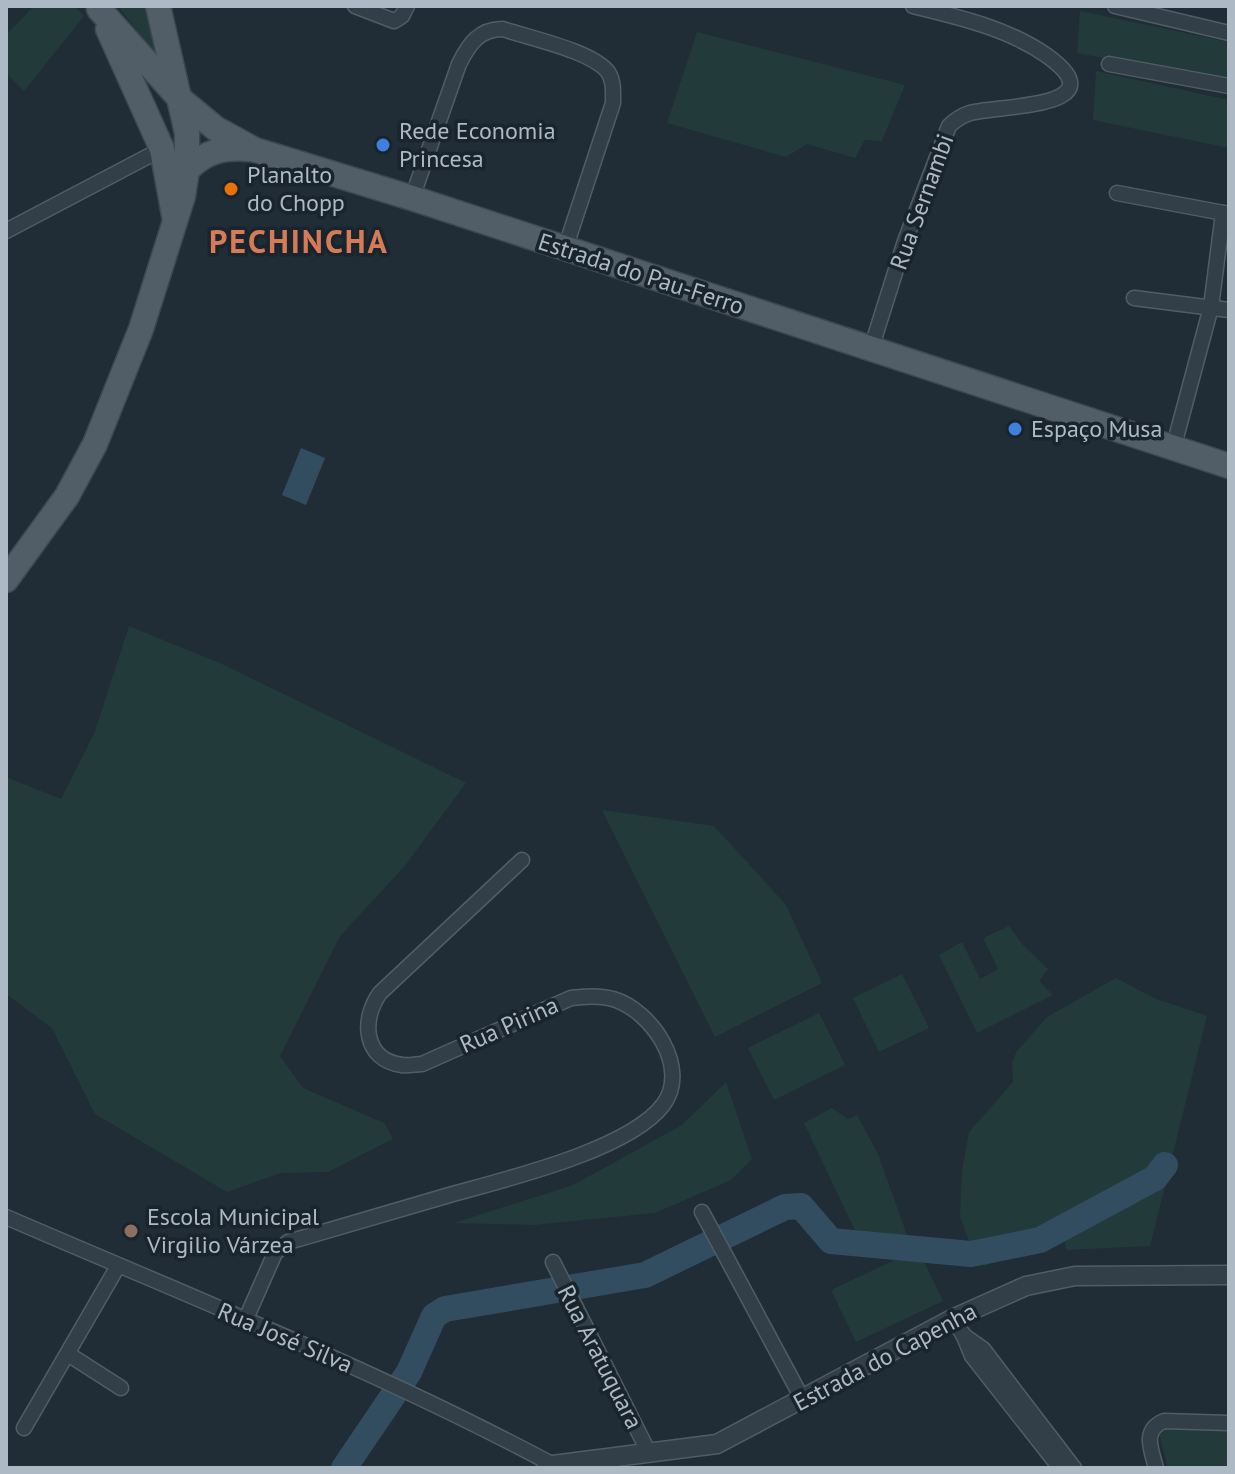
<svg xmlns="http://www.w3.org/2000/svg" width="1235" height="1474" font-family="'PT Sans',sans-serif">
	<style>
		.green { fill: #223a39 }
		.water { fill: #324c60 }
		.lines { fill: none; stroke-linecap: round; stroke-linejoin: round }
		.river { stroke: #324c60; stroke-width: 26 }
		.minor-casing { stroke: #515d66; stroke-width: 17 }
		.tertiary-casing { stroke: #515d66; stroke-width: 21 }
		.primary-casing { stroke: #3d4851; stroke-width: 27 }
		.minor { stroke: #333f48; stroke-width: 14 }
		.tertiary { stroke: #333f48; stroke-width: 18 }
		.primary { stroke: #515e68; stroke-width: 24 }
		.shop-dot { fill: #3f7fe0; stroke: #19242c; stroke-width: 3 }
		.food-dot { fill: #e8710a; stroke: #19242c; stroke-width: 3 }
		.education-dot { fill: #8d6e63; stroke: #19242c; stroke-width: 3 }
		.labels { text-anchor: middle; stroke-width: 7; stroke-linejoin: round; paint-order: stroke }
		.poi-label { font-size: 24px; fill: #adbac5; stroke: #19242c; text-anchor: start }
		.street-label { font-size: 24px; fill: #adbac5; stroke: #19242c }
		.district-label { font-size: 32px; font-weight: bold; letter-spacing: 2px; fill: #d57b58; stroke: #19242c }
	</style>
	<rect width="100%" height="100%" fill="#202d37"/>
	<!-- green -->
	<g class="green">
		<polygon points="34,6 75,6 84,16 24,91 6,73 6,35"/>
		<polygon points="118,6 152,6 163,64"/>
		<polygon points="1080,11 1229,42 1229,82 1077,53"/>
		<polygon points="697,32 905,85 882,141 865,140 855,158 807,144 786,157 667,123"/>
		<polygon points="1096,71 1229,100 1229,148 1093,120"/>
		<polygon points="129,626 222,664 466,783 404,867 340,936 280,1056 303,1088 384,1123 393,1139 328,1172 281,1173 227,1192 95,1114 52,1028 6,994 6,777 61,799 94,734"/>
		<polygon points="602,810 714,826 786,905 822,983 715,1037"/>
		<polygon points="1009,926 1023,945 1048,969 1039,981 1053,995 977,1033 939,955 962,942 980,979 998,969 983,938"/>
		<polygon points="902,974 929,1028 879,1052 853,998"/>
		<polygon points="1116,978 1156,999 1207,1016 1150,1246 1067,1250 1063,1237 984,1266 972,1251 960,1216 962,1170 969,1132 1013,1082 1012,1062 1017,1051 1047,1017"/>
		<polygon points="819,1013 845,1065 774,1100 748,1048"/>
		<polygon points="726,1082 752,1159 731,1180 655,1213 534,1225 454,1223 573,1185 682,1125"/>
		<polygon points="832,1108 848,1119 857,1115 878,1154 908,1238 859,1239 804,1123"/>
		<polygon points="918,1249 943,1301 856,1342 831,1290"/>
		<polygon points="1161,1426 1229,1427 1229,1468 1168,1468 1159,1433"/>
	</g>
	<!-- water -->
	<polygon class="water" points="301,448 325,458 306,505 282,495"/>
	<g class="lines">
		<!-- river -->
		<polyline class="river" points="344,1468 409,1372 434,1316 445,1309 645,1275 785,1207 801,1206 831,1241 971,1254 1040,1240 1155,1178 1165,1165"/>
		<!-- minor casing -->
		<g class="minor-casing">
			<g id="minor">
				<polyline points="355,6 394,21 402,16 407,6"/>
				<polyline points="1115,6 1229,33"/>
				<polyline points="1109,64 1229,86"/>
				<polyline points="1117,193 1229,214"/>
				<path d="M412,198L459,64C469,44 479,29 503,29C529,38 592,51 608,72C614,81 613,92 613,103L565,249"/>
				<polyline points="6,231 162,149"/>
				<polyline points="1134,298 1229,310"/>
				<path d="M871,349L905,241L949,126C955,120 961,116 970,113C997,105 1122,109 1046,55C1007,28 958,17 913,6"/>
				<polyline points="1173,449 1211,307 1223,213"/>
				<polyline points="702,1212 803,1400"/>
				<path d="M6,1217C191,1297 381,1372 559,1468"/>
				<polyline points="553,1262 648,1451"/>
				<polyline points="952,1319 963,1334 972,1356 1060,1468"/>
				<path d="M245,1321L275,1253L288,1242C341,1227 394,1211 446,1196C502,1180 628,1151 663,1105C691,1068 651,1010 613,999C599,995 585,996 571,998L422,1064C416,1064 408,1066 402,1065C363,1060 361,1019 380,993L522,860"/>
				<polyline points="963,1335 983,1349 1074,1468"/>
				<polyline points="68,1354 121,1388"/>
				<polyline points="24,1428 118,1266"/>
				<path d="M1156,1468C1151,1449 1142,1430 1164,1421L1229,1423"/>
			</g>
		</g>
		<!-- tertiary casing -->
		<g class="tertiary-casing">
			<polyline id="tertiary" points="546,1468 553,1465 717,1444 952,1319 1026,1286 1075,1276 1229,1275"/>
		</g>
		<!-- primary casing -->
		<g class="primary-casing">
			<g id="primary">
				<polyline points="99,9 180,99 215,128 255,150 412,198 1229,466"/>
				<polyline points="108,29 162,149 174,215"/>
				<path d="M187,170C206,151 223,147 250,149"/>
				<polyline points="6,580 67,496 95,444 141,329 183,196 187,170 187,133 158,6"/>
			</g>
		</g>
		<!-- minor -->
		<use href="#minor" class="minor"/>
		<!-- tertiary -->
		<use href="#tertiary" class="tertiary"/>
		<!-- primary -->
		<use href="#primary" class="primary"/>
	</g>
	<!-- markers -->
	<g class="shop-dot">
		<circle cx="383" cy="145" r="8"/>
		<circle cx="1015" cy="429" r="8"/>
	</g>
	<circle class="food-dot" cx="231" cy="189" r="8"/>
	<circle class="education-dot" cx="131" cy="1231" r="8"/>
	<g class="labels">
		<!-- poi labels -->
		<g class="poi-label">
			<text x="399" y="139">Rede Economia<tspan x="399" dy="28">Princesa</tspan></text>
			<text x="247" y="183">Planalto<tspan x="247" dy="28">do Chopp</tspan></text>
			<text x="1031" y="437">Espaço Musa</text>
			<text x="147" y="1225">Escola Municipal<tspan x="147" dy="28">Virgilio Várzea</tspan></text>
		</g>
		<!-- street labels -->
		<g class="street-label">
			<text transform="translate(922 202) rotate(-70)" y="8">Rua Sernambi</text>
			<text transform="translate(641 274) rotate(18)" y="8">Estrada do Pau-Ferro</text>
			<text transform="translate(509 1025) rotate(-24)" y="8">Rua Pirina</text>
			<text transform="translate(285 1338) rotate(23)" y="8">Rua José Silva</text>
			<text transform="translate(600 1357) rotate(63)" y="8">Rua Aratuquara</text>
			<text transform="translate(885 1357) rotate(-28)" y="8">Estrada do Capenha</text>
		</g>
		<!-- district labels -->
		<g class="district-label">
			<text x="299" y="253">PECHINCHA</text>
		</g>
	</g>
	<!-- border -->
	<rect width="1235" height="1474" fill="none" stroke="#adbac5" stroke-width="16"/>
</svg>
